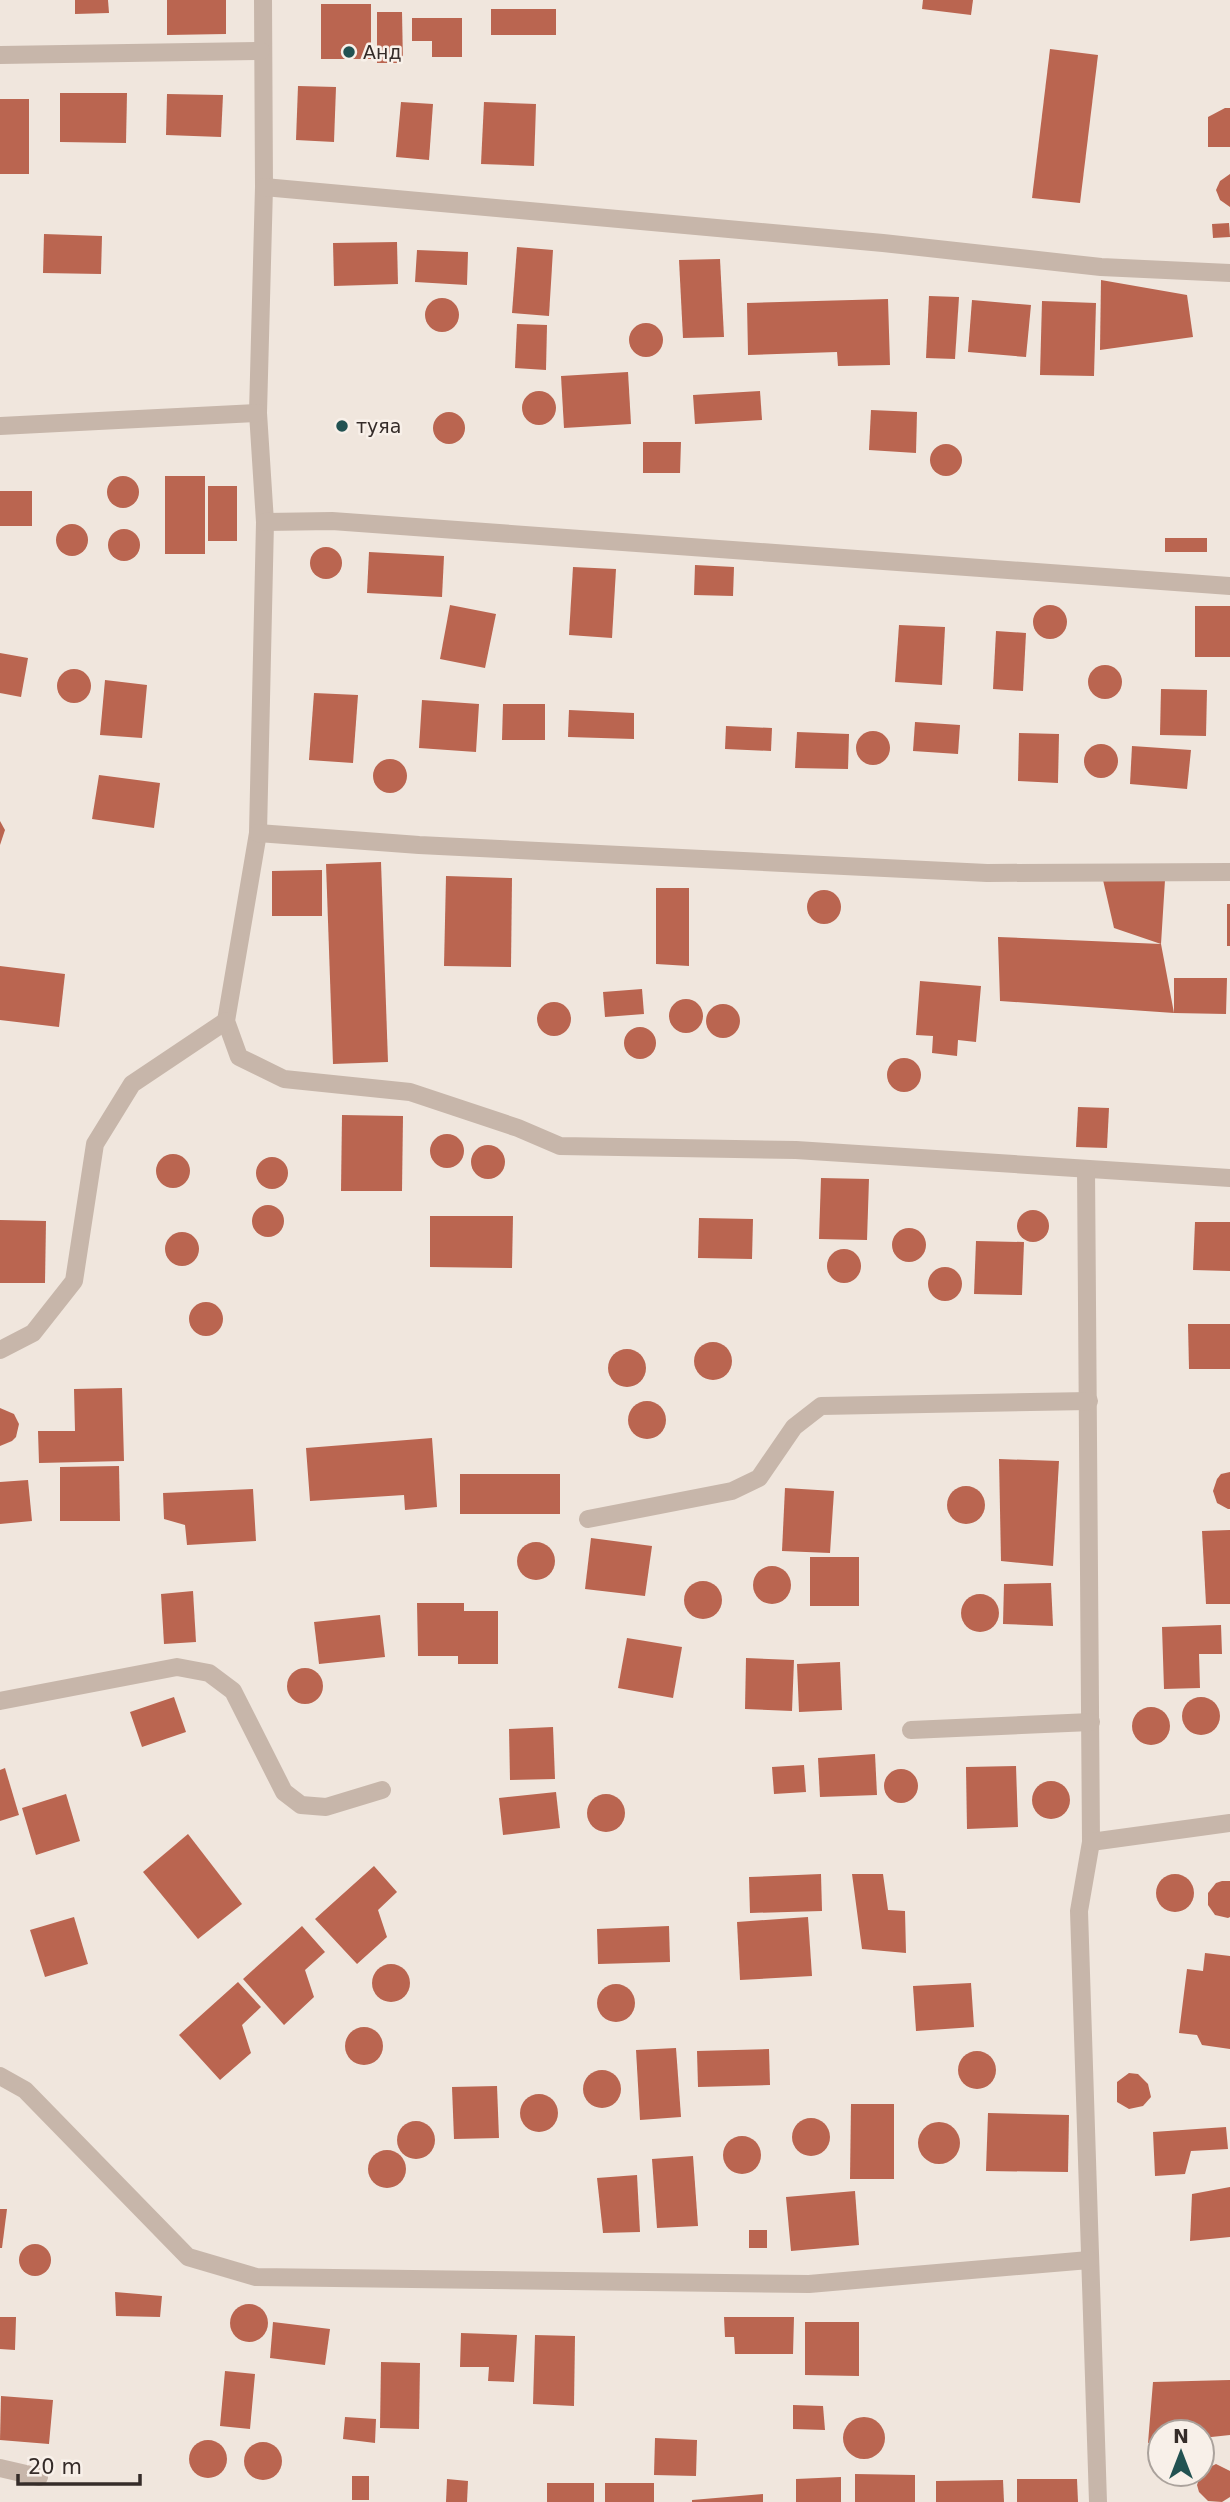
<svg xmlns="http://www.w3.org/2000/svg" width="1230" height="2502" font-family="'DejaVu Sans',sans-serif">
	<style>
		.building { fill: #ba6550 }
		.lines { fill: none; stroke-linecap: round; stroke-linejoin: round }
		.street { stroke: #c7b6aa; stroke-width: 18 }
		.poi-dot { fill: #225252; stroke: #f8f0e9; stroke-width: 2.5 }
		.labels { text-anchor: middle; stroke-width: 5; stroke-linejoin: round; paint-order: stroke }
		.poi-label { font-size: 19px; fill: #352c29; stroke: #f8f0e9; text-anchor: start }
	</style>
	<rect width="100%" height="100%" fill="#f0e6dd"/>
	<!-- building -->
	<g class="building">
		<polygon points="75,0 108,0 109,13 75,14"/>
		<polygon points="167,0 226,0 226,34 167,35"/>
		<polygon points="923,0 973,0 971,15 922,9"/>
		<rect x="321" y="4" width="50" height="55"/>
		<rect x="491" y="9" width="65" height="26"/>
		<polygon points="377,12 402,12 403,63 377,63"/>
		<polygon points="412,18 462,18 462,57 432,57 432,41 412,41"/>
		<polygon points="1050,49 1098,55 1080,203 1032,198"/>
		<polygon points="298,86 336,87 334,142 296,140"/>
		<polygon points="60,93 127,93 126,143 60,142"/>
		<polygon points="167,94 223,95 221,137 166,135"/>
		<rect x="0" y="99" width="29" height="75"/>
		<polygon points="401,102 433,104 429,160 396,157"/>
		<polygon points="484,102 536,104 534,166 481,164"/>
		<polygon points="1225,108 1230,108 1230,147 1208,147 1208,117"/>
		<polygon points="1230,174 1230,207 1220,200 1216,190 1220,181"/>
		<polygon points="1229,223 1230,237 1213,238 1212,224"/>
		<polygon points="44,234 102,236 101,274 43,273"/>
		<polygon points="397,242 398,284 334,286 333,243"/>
		<polygon points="517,247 553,250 549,316 512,313"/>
		<polygon points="417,250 468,252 467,285 415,282"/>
		<polygon points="720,259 724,337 683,338 679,260"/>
		<polygon points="1101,280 1187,295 1193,337 1100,350"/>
		<polygon points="929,296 959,297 955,359 926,358"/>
		<circle cx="442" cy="315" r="17"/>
		<polygon points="888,299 890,365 838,366 837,352 748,355 747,303"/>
		<polygon points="972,300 1031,305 1026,357 968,352"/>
		<polygon points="1042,301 1096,303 1094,376 1040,375"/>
		<circle cx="646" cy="340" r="17"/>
		<polygon points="517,324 547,325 546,370 515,368"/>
		<polygon points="628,372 631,424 564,428 561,376"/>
		<polygon points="760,391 762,420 695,424 693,395"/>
		<circle cx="539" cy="408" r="17"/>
		<polygon points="871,410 917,412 916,453 869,450"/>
		<circle cx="449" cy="428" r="16"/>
		<polygon points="643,442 681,442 680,473 643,473"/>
		<circle cx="946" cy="460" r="16"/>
		<circle cx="123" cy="492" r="16"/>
		<rect x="165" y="476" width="40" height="78"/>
		<rect x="208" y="486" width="29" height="55"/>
		<rect x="0" y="491" width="32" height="35"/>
		<circle cx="72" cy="540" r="16"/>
		<circle cx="124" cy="545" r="16"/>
		<rect x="1165" y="538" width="42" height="14"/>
		<circle cx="326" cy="563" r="16"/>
		<polygon points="369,552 444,556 442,597 367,593"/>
		<polygon points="695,565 734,567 733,596 694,595"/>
		<polygon points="573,567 616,569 612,638 569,635"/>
		<polygon points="450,605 496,614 485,668 440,659"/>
		<circle cx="1050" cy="622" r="17"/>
		<rect x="1195" y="606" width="35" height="51"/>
		<polygon points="899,625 945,627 942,685 895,682"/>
		<polygon points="996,631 1026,633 1023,691 993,689"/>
		<polygon points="0,653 28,658 21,697 0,693"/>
		<circle cx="1105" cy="682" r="17"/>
		<circle cx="74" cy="686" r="17"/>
		<polygon points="105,680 147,685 142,738 100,735"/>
		<polygon points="1161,689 1207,690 1206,736 1160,735"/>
		<polygon points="314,693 358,695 353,763 309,760"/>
		<polygon points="422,700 479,704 476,752 419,748"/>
		<polygon points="503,704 545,704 545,740 502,740"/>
		<polygon points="569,710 634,713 634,739 568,737"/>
		<polygon points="915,722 960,725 958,754 913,751"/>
		<polygon points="726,726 772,728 771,751 725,749"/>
		<circle cx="873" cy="748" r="17"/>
		<polygon points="797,732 849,734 848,769 795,768"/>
		<polygon points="1019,733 1059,734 1058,783 1018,781"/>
		<circle cx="1101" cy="761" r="17"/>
		<polygon points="1132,746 1191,750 1187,789 1130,784"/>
		<circle cx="390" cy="776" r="17"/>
		<polygon points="99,775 160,783 154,828 92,819"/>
		<polygon points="0,821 5,830 0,845"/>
		<polygon points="381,862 388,1062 333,1064 326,864"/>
		<polygon points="322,870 322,916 272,916 272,871"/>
		<polygon points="446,876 512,878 511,967 444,966"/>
		<polygon points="1103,880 1165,880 1161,944 1114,928"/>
		<polygon points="656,888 689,888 689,966 656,964"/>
		<circle cx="824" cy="907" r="17"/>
		<rect x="1227" y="904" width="3" height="42"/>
		<polygon points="998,937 1161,944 1174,1013 1174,978 1227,978 1226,1014 1174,1013 1000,1001"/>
		<polygon points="0,966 65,974 59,1027 0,1020"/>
		<polygon points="920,981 981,986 976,1042 958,1040 957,1056 932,1053 933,1036 916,1035"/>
		<polygon points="642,989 644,1014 605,1017 603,992"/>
		<circle cx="686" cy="1016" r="17"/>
		<circle cx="554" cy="1019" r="17"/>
		<circle cx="723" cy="1021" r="17"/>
		<circle cx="640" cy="1043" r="16"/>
		<circle cx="904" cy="1075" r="17"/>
		<polygon points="1078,1107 1109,1108 1107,1148 1076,1147"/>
		<polygon points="342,1115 403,1116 402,1191 341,1191"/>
		<circle cx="447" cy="1151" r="17"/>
		<circle cx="488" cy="1162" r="17"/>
		<circle cx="173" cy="1171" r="17"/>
		<circle cx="272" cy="1173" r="16"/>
		<polygon points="821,1178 869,1179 867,1240 819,1239"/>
		<circle cx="268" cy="1221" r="16"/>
		<circle cx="1033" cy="1226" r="16"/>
		<polygon points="430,1216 513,1216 512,1268 430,1267"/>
		<polygon points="699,1218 753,1219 752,1259 698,1258"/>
		<polygon points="0,1220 46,1221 45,1283 0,1283"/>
		<polygon points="1195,1222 1230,1222 1230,1271 1193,1270"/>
		<circle cx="909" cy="1245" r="17"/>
		<circle cx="182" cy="1249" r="17"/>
		<polygon points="976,1241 1024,1242 1022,1295 974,1294"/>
		<circle cx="844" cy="1266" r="17"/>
		<circle cx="945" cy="1284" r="17"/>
		<circle cx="206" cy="1319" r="17"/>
		<polygon points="1188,1324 1230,1324 1230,1369 1189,1369"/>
		<circle cx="713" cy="1361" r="19"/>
		<circle cx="627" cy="1368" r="19"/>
		<polygon points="122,1388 124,1461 39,1463 38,1431 75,1431 74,1389"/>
		<circle cx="647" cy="1420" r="19"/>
		<polygon points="0,1408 14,1414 19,1424 16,1437 12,1441 0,1446"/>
		<polygon points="432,1438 437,1507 405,1510 404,1495 310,1501 306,1448"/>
		<polygon points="999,1459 1059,1461 1053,1566 1001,1561"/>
		<polygon points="119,1466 120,1521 60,1521 60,1467"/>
		<polygon points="1230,1472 1230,1509 1228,1509 1217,1503 1213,1491 1217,1479 1221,1474"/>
		<rect x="460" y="1474" width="100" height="40"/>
		<polygon points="28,1480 32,1521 0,1524 0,1482"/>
		<circle cx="966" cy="1505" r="19"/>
		<polygon points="785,1488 834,1491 830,1553 782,1551"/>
		<polygon points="253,1489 256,1541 187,1545 185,1525 164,1519 163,1493"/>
		<polygon points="1230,1530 1230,1604 1206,1604 1202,1531"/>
		<polygon points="591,1538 652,1546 645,1596 585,1589"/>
		<circle cx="536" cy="1561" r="19"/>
		<rect x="810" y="1557" width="49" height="49"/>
		<circle cx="772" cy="1585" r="19"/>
		<circle cx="703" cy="1600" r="19"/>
		<polygon points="1051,1583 1053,1626 1003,1624 1004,1584"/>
		<polygon points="193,1591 196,1642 164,1644 161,1594"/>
		<circle cx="980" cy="1613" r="19"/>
		<polygon points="417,1603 464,1603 464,1611 498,1611 498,1664 458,1664 458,1656 418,1656"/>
		<polygon points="380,1615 385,1657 319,1664 314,1622"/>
		<polygon points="1221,1625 1222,1654 1199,1654 1200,1688 1164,1689 1162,1627"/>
		<polygon points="627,1638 682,1647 673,1698 618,1688"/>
		<polygon points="746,1658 794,1660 792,1711 745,1709"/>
		<polygon points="840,1662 842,1710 799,1712 797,1664"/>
		<circle cx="305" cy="1686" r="18"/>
		<polygon points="174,1697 186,1732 142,1747 130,1712"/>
		<circle cx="1201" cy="1716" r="19"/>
		<circle cx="1151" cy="1726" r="19"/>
		<polygon points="553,1727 555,1779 510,1780 509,1729"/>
		<polygon points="875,1754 877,1795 820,1797 818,1758"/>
		<polygon points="804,1765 806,1792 774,1794 772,1767"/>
		<polygon points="1016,1766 1018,1827 967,1829 966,1767"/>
		<polygon points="5,1768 19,1815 0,1821 0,1770"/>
		<circle cx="901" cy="1786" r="17"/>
		<circle cx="1051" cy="1800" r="19"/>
		<polygon points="556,1792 560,1828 503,1835 499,1798"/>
		<polygon points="66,1794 80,1841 36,1855 22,1808"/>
		<circle cx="606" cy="1813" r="19"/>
		<polygon points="188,1834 242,1904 198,1939 143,1872"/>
		<polygon points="374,1866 397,1892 378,1910 387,1937 357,1964 315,1919"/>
		<circle cx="1175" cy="1893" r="19"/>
		<polygon points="821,1874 822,1911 750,1913 749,1877"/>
		<polygon points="852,1874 883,1874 888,1910 905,1911 906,1953 862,1949"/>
		<polygon points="1222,1881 1230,1881 1230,1917 1228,1918 1215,1915 1208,1905 1208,1893 1216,1883"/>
		<polygon points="74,1917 88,1964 45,1977 30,1930"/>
		<polygon points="808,1917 812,1976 740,1980 737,1922"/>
		<polygon points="302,1926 325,1952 305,1970 314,1997 284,2025 243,1979"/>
		<polygon points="669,1926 670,1962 598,1964 597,1929"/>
		<polygon points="1205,1953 1230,1956 1230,2049 1202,2045 1197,2035 1179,2033 1187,1969 1203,1971"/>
		<circle cx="391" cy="1983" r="19"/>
		<polygon points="238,1982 261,2007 242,2025 251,2053 220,2080 179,2035"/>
		<polygon points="971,1983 974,2027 916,2031 913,1986"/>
		<circle cx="616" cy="2003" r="19"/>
		<circle cx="364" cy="2046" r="19"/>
		<polygon points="676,2048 681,2117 640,2120 636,2050"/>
		<polygon points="769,2049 770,2085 698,2087 697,2051"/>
		<circle cx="977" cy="2070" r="19"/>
		<circle cx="602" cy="2089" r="19"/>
		<polygon points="1129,2073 1138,2074 1148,2084 1151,2097 1143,2106 1129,2109 1117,2102 1117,2082"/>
		<polygon points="497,2086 499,2138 454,2139 452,2087"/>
		<circle cx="539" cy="2113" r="19"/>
		<polygon points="851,2104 894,2104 894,2179 850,2179"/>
		<polygon points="988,2113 1069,2115 1068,2172 986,2171"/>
		<circle cx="811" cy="2137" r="19"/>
		<circle cx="416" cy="2140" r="19"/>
		<circle cx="939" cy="2143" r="21"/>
		<polygon points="1226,2127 1228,2149 1191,2151 1185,2174 1155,2176 1153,2132"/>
		<circle cx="742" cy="2155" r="19"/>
		<circle cx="387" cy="2169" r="19"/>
		<polygon points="693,2156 698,2226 657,2228 652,2159"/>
		<polygon points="637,2175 640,2232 603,2233 597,2178"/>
		<polygon points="1230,2187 1230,2237 1190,2241 1192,2194"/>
		<polygon points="855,2191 859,2245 791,2251 786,2197"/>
		<polygon points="0,2209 7,2209 2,2248 0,2248"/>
		<rect x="749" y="2230" width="18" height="18"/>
		<circle cx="35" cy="2260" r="16"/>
		<polygon points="115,2292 162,2296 160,2317 116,2316"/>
		<circle cx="249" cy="2323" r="19"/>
		<polygon points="0,2317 16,2317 15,2350 0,2349"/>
		<polygon points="724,2317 794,2317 793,2354 735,2354 734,2337 725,2337"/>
		<polygon points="273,2322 330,2329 325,2365 270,2358"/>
		<polygon points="805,2322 859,2322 859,2376 805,2375"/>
		<polygon points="461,2333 517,2335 514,2382 488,2381 489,2367 460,2367"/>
		<polygon points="535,2335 575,2336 574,2406 533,2404"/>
		<polygon points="381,2362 420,2363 419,2429 380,2428"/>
		<polygon points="225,2371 255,2374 250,2429 220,2426"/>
		<polygon points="1230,2380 1230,2435 1202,2438 1202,2432 1160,2432 1160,2441 1148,2443 1153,2382"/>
		<polygon points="1,2396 53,2400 49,2444 0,2440"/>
		<polygon points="793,2405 823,2406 825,2430 793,2429"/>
		<polygon points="345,2417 376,2419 375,2443 343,2439"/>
		<circle cx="864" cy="2438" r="21"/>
		<polygon points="655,2438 697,2440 696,2476 654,2475"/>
		<circle cx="208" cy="2459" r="19"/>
		<circle cx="263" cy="2461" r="19"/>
		<polygon points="1216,2464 1230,2471 1230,2497 1222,2502 1208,2501 1199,2492 1197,2485 1202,2471"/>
		<polygon points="855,2474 915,2475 915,2502 855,2502"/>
		<rect x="352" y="2476" width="17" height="24"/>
		<polygon points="841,2477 841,2502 796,2502 796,2479"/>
		<polygon points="447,2479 468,2481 467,2502 446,2502"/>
		<polygon points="1017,2479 1077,2479 1078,2502 1017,2502"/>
		<polygon points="1003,2480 1004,2502 936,2502 936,2481"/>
		<rect x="547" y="2483" width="47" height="19"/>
		<rect x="605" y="2483" width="49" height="19"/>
		<polygon points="763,2494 763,2502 692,2502 692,2500"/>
	</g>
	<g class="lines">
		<!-- street -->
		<g class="street">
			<polyline points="263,0 264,187 258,413 265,522 258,833 226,1021 239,1057 284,1079 410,1092 518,1128 560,1146 796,1150 1230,1178"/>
			<polyline points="0,55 261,51"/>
			<polyline points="264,187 883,243 1101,267 1230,273"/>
			<polyline points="0,426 258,413"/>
			<polyline points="265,522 332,521 1230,586"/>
			<polyline points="258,833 419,845 987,873 1230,872"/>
			<polyline points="1086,1169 1091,1842 1079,1911 1098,2502"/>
			<polyline points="0,1350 33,1333 74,1281 95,1144 132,1084 226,1021"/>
			<polyline points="588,1519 732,1491 759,1478 794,1427 821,1406 1089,1401"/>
			<polyline points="0,1701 177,1667 209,1673 233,1691 284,1792 301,1805 326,1807 382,1790"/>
			<polyline points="911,1730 1091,1722"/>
			<polyline points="1091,1842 1230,1823"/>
			<polyline points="0,2076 25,2090 188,2257 256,2277 809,2284 1089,2260"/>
			<polyline points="0,2468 39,2477"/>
		</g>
	</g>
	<!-- markers -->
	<g class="poi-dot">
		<circle cx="349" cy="52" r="7"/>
		<circle cx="342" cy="426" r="7"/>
	</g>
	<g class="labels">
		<!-- poi labels -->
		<g class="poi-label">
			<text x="363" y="59">Анд</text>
			<text x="356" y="433">туяа</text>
		</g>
	</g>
	<!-- north arrow -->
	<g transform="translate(1181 2453)"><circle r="33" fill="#f8f0e9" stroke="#aaa29c" stroke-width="2"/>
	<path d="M0-5L12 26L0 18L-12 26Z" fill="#225252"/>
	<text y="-10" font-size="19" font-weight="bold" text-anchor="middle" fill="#352c29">N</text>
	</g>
	<!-- scale -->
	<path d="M18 2474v10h122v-10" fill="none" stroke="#352c29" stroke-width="3.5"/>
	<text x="28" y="2474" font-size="21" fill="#352c29" stroke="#f8f0e9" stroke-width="5" paint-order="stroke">20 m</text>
</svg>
